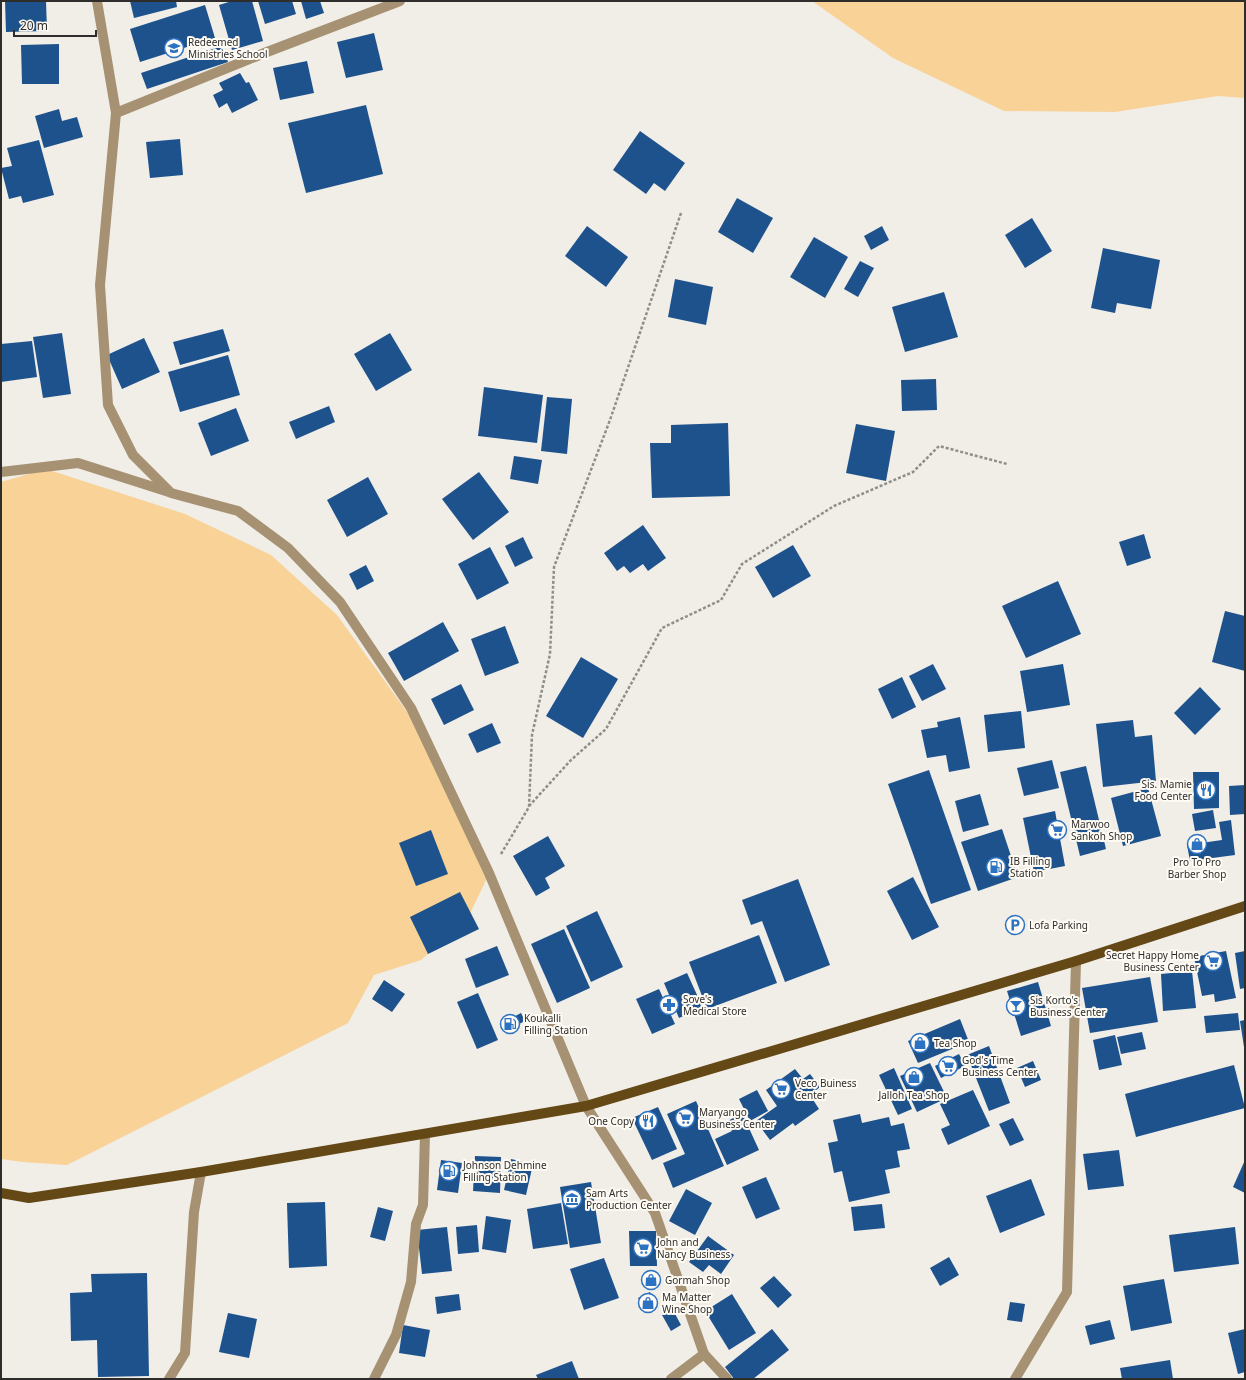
<svg xmlns="http://www.w3.org/2000/svg" width="1246" height="1380" font-family="'Noto Sans',sans-serif">
	<style>
		.green { fill: #f8d296 }
		.building { fill: #1e528d }
		.lines { fill: none; stroke-linecap: round; stroke-linejoin: round }
		.path { stroke: #908e8a; stroke-width: 2.5; stroke-dasharray: 3 2; stroke-linecap: butt }
		.street { stroke: #a69272; stroke-width: 10 }
		.primary { stroke: #644815; stroke-width: 10 }
		.labels { text-anchor: middle; stroke-width: 4; stroke-linejoin: round; paint-order: stroke }
		.poi-label { font-size: 10px; fill: #2e2d2b; stroke: #fefaf4; text-anchor: start }
	</style>
	<rect width="100%" height="100%" fill="#f1ede7"/>
	<!-- green -->
	<g class="green">
		<polygon points="812,1 1245,1 1245,98 1218,96 1115,112 1004,111 893,58"/>
		<polygon points="46,469 185,514 271,555 337,615 410,716 487,878 467,920 421,960 374,975 348,1023 67,1165 23,1162 1,1159 1,482"/>
	</g>
	<!-- building -->
	<g class="building">
		<polygon points="5,1 46,1 47,31 6,32"/>
		<polygon points="130,1 176,1 177,7 134,18"/>
		<polygon points="232,1 252,1 263,41 232,50 219,5"/>
		<polygon points="258,1 292,1 296,14 265,24"/>
		<polygon points="301,1 320,1 324,13 306,19"/>
		<polygon points="205,5 215,38 140,62 130,29"/>
		<polygon points="374,33 383,70 346,78 337,42"/>
		<polygon points="59,44 59,84 22,84 21,45"/>
		<polygon points="222,46 228,62 147,89 141,73"/>
		<polygon points="307,61 314,93 280,100 273,68"/>
		<polygon points="240,73 246,83 249,82 258,100 232,113 227,103 219,108 213,95 223,90 219,83"/>
		<polygon points="366,105 383,174 306,193 288,123"/>
		<polygon points="59,109 62,121 77,117 83,137 44,148 35,116"/>
		<polygon points="640,131 685,163 665,191 654,183 646,194 613,170"/>
		<polygon points="180,139 183,175 150,178 146,142"/>
		<polygon points="39,140 54,195 23,203 21,196 9,199 1,168 12,166 7,148"/>
		<polygon points="737,198 773,218 753,253 718,232"/>
		<polygon points="1032,218 1052,251 1025,268 1005,235"/>
		<polygon points="587,226 628,257 606,287 565,256"/>
		<polygon points="882,226 889,240 871,250 864,236"/>
		<polygon points="814,237 848,257 825,298 790,277"/>
		<polygon points="1103,248 1160,260 1151,309 1117,303 1115,313 1091,308"/>
		<polygon points="860,261 874,268 858,297 844,289"/>
		<polygon points="675,279 713,287 706,325 668,317"/>
		<polygon points="944,292 958,337 905,352 892,307"/>
		<polygon points="223,329 230,351 180,365 173,342"/>
		<polygon points="62,333 71,394 43,398 33,337"/>
		<polygon points="390,333 412,370 376,391 354,354"/>
		<polygon points="144,338 160,372 122,389 107,355"/>
		<polygon points="32,341 37,377 1,382 1,344"/>
		<polygon points="228,355 240,395 180,412 168,372"/>
		<polygon points="936,379 937,410 902,411 901,380"/>
		<polygon points="484,387 543,395 537,443 478,436"/>
		<polygon points="547,397 572,399 567,454 541,451"/>
		<polygon points="329,406 335,422 296,439 289,422"/>
		<polygon points="236,408 249,441 211,456 198,423"/>
		<polygon points="728,423 730,496 652,498 650,443 671,443 671,425"/>
		<polygon points="856,424 895,431 886,481 846,473"/>
		<polygon points="514,456 542,460 538,484 510,479"/>
		<polygon points="479,472 509,512 473,540 442,499"/>
		<polygon points="368,477 388,514 347,537 327,500"/>
		<polygon points="643,525 666,558 648,571 643,564 630,573 624,566 617,571 604,553"/>
		<polygon points="1144,534 1151,558 1127,566 1119,542"/>
		<polygon points="523,537 533,558 515,567 505,546"/>
		<polygon points="793,545 811,576 773,598 755,567"/>
		<polygon points="490,547 509,583 477,600 458,564"/>
		<polygon points="366,565 374,581 357,590 349,574"/>
		<polygon points="1058,581 1081,634 1026,658 1002,606"/>
		<polygon points="1225,611 1245,616 1245,671 1212,662"/>
		<polygon points="443,622 459,651 404,681 388,653"/>
		<polygon points="505,626 519,663 485,676 471,639"/>
		<polygon points="581,657 618,679 583,738 546,716"/>
		<polygon points="933,664 946,689 922,701 909,676"/>
		<polygon points="1063,664 1070,705 1027,712 1020,671"/>
		<polygon points="902,677 916,707 892,719 878,689"/>
		<polygon points="461,684 474,710 444,725 431,699"/>
		<polygon points="1200,687 1221,709 1195,735 1174,713"/>
		<polygon points="1021,711 1025,748 988,752 984,715"/>
		<polygon points="960,717 970,768 949,772 946,755 927,758 921,730 938,727 937,722"/>
		<polygon points="1133,720 1135,737 1152,735 1156,781 1103,787 1096,724"/>
		<polygon points="492,723 501,743 477,753 468,734"/>
		<polygon points="1052,760 1059,788 1024,796 1017,768"/>
		<polygon points="1086,766 1106,849 1080,856 1060,772"/>
		<polygon points="929,770 971,890 931,904 888,784"/>
		<polygon points="1193,772 1219,772 1219,808 1194,809"/>
		<polygon points="1245,785 1245,814 1230,815 1229,786"/>
		<polygon points="1148,788 1161,836 1123,846 1111,798"/>
		<polygon points="980,794 989,825 963,832 955,801"/>
		<polygon points="1213,810 1216,828 1195,831 1192,814"/>
		<polygon points="1055,811 1065,866 1034,872 1023,818"/>
		<polygon points="1231,820 1235,855 1190,861 1187,845 1222,840 1219,822"/>
		<polygon points="1002,829 1018,877 978,891 961,842"/>
		<polygon points="431,830 448,874 416,886 399,843"/>
		<polygon points="548,836 565,866 545,878 550,888 536,896 513,856"/>
		<polygon points="913,877 939,927 912,940 887,891"/>
		<polygon points="798,879 830,965 785,982 762,921 751,925 742,900"/>
		<polygon points="460,892 479,929 428,954 410,917"/>
		<polygon points="597,911 623,967 591,982 566,926"/>
		<polygon points="564,929 590,988 557,1003 531,944"/>
		<polygon points="759,935 777,983 707,1009 689,962"/>
		<polygon points="497,946 509,975 476,988 465,959"/>
		<polygon points="1226,951 1236,998 1215,1002 1214,994 1202,996 1194,957"/>
		<polygon points="1245,951 1245,988 1240,989 1235,953"/>
		<polygon points="1192,971 1196,1008 1163,1011 1161,974"/>
		<polygon points="687,973 703,1008 679,1018 664,983"/>
		<polygon points="1150,977 1158,1022 1090,1033 1082,988"/>
		<polygon points="384,980 405,994 392,1012 372,999"/>
		<polygon points="1038,982 1051,1026 1021,1036 1007,991"/>
		<polygon points="659,989 675,1024 652,1034 636,999"/>
		<polygon points="478,993 498,1040 477,1049 457,1002"/>
		<polygon points="521,1013 525,1021 507,1030 502,1023"/>
		<polygon points="1238,1013 1240,1030 1206,1033 1204,1016"/>
		<polygon points="960,1019 969,1042 918,1063 908,1041"/>
		<polygon points="1245,1020 1245,1047 1244,1047 1240,1021"/>
		<polygon points="1142,1032 1146,1049 1121,1054 1117,1037"/>
		<polygon points="1115,1035 1122,1065 1099,1070 1093,1040"/>
		<polygon points="989,1046 1010,1103 989,1111 967,1055"/>
		<polygon points="959,1054 965,1066 941,1078 935,1066"/>
		<polygon points="1033,1061 1041,1080 1025,1087 1017,1068"/>
		<polygon points="930,1063 947,1098 917,1112 900,1076"/>
		<polygon points="1234,1065 1245,1108 1136,1137 1125,1094"/>
		<polygon points="894,1068 912,1109 898,1115 879,1075"/>
		<polygon points="795,1069 803,1079 810,1074 820,1087 810,1095 819,1109 795,1126 793,1123 770,1140 756,1121 777,1106 766,1090"/>
		<polygon points="757,1090 768,1111 750,1121 739,1099"/>
		<polygon points="973,1090 990,1126 948,1145 941,1129 950,1125 940,1104"/>
		<polygon points="696,1101 724,1166 673,1188 663,1163 685,1154 667,1114"/>
		<polygon points="658,1107 677,1149 652,1160 632,1118"/>
		<polygon points="742,1113 759,1150 727,1165 715,1139 732,1131 728,1121"/>
		<polygon points="860,1114 862,1123 889,1117 891,1126 904,1123 910,1149 897,1151 900,1167 885,1170 890,1193 849,1202 842,1171 834,1173 828,1143 838,1141 833,1120"/>
		<polygon points="1013,1118 1024,1140 1010,1146 999,1124"/>
		<polygon points="1119,1150 1124,1186 1088,1190 1083,1154"/>
		<polygon points="475,1156 501,1157 500,1193 473,1191"/>
		<polygon points="511,1159 533,1164 526,1195 504,1190"/>
		<polygon points="441,1160 462,1163 458,1193 437,1190"/>
		<polygon points="1245,1160 1245,1193 1233,1187"/>
		<polygon points="766,1177 780,1209 756,1219 742,1187"/>
		<polygon points="1031,1179 1045,1215 1000,1233 986,1196"/>
		<polygon points="591,1182 601,1243 570,1248 560,1187"/>
		<polygon points="686,1189 712,1203 695,1235 669,1221"/>
		<polygon points="325,1202 327,1266 289,1268 287,1203"/>
		<polygon points="561,1203 568,1244 533,1249 527,1209"/>
		<polygon points="882,1204 885,1228 854,1231 851,1207"/>
		<polygon points="378,1207 393,1211 385,1241 370,1237"/>
		<polygon points="486,1216 511,1220 506,1253 482,1249"/>
		<polygon points="477,1225 479,1252 458,1254 456,1227"/>
		<polygon points="447,1227 452,1271 422,1274 417,1230"/>
		<polygon points="1235,1227 1239,1264 1174,1272 1169,1235"/>
		<polygon points="629,1231 656,1231 657,1266 630,1266"/>
		<polygon points="708,1236 734,1255 721,1274 709,1265 703,1272 689,1262"/>
		<polygon points="949,1257 959,1275 940,1286 930,1268"/>
		<polygon points="604,1258 619,1298 584,1310 570,1269"/>
		<polygon points="657,1272 658,1285 647,1286 646,1274"/>
		<polygon points="147,1273 149,1376 98,1377 97,1340 71,1341 70,1293 92,1292 91,1274"/>
		<polygon points="774,1276 792,1295 778,1308 760,1288"/>
		<polygon points="1164,1279 1172,1323 1131,1331 1123,1286"/>
		<polygon points="650,1292 657,1307 646,1312 638,1298"/>
		<polygon points="459,1294 461,1310 437,1314 435,1297"/>
		<polygon points="732,1294 756,1333 729,1350 705,1311"/>
		<polygon points="1010,1302 1025,1304 1022,1322 1007,1320"/>
		<polygon points="673,1310 681,1325 671,1331 662,1315"/>
		<polygon points="228,1313 257,1319 249,1358 219,1352"/>
		<polygon points="1110,1320 1115,1339 1090,1345 1085,1326"/>
		<polygon points="403,1325 430,1330 425,1357 399,1353"/>
		<polygon points="772,1329 789,1350 753,1379 734,1379 725,1367"/>
		<polygon points="1245,1329 1245,1372 1238,1374 1228,1333"/>
		<polygon points="1170,1360 1173,1379 1122,1379 1120,1368"/>
		<polygon points="572,1361 579,1379 538,1379 536,1375"/>
	</g>
	<g class="lines">
		<!-- path -->
		<g class="path">
			<polyline points="529,806 571,760 606,729 662,628 721,600 742,564 834,506 913,472 939,446 1007,464"/>
			<polyline points="501,854 529,807 532,735 550,654 554,567 610,420 681,213"/>
		</g>
		<!-- street -->
		<g class="street">
			<polyline points="97,1 116,113"/>
			<polyline points="400,1 267,52 116,113 100,285 108,405 133,455 171,493 238,511 288,548 340,602 411,708 489,873 586,1106 655,1213 704,1354 727,1379"/>
			<polyline points="1,472 78,463 169,492"/>
			<polyline points="169,1379 185,1353 194,1212 201,1172"/>
			<polyline points="374,1379 396,1335 411,1282 416,1224 423,1205 425,1134"/>
			<polyline points="671,1379 704,1354"/>
			<polyline points="1015,1379 1067,1292 1076,961"/>
		</g>
		<!-- primary -->
		<polyline class="primary" points="1,1193 29,1198 201,1172 586,1106 1076,961 1245,906"/>
	</g>
	<!-- icons -->
	<defs>
		<g id="school-ring" transform="scale(1)"><circle r="9.5" fill="#fefaf4" stroke="#2b72c3" stroke-width="1.5"/><path d="M0-5L7-2L0 1L-7-2ZM-4 1L0 2.5L4 1V4Q0 6-4 4Z" fill="#2b72c3"/></g>
		<g id="restaurant-ring" transform="scale(1)"><circle r="9.5" fill="#fefaf4" stroke="#2b72c3" stroke-width="1.5"/><path d="M-5-6h1v4h1v-4h1v4h1v-4h1v5L-1.5 .5V6h-2V.5L-5-1ZM5-6V6H3V1.5H1.5Q1.5-4 5-6Z" fill="#2b72c3"/></g>
		<g id="supermarket-ring" transform="scale(1)"><circle r="9.5" fill="#fefaf4" stroke="#2b72c3" stroke-width="1.5"/><path d="M-6-5.5h2.5l.6 2H6L4.5 2H-2.5L-4.4-4H-6ZM-1.5 3.2a1.3 1.3 0 1 0 .1 0ZM3 3.2a1.3 1.3 0 1 0 .1 0Z" fill="#2b72c3"/></g>
		<g id="shop-ring" transform="scale(1)"><circle r="9.5" fill="#fefaf4" stroke="#2b72c3" stroke-width="1.5"/><path d="M-5-2.5h2.3a2.7 3.5 0 0 1 5.4 0H5L5.5 6h-11ZM-1.5-2.5h3a1.5 2.3 0 0 0-3 0Z" fill="#2b72c3"/></g>
		<g id="fuel-ring" transform="scale(1)"><circle r="9.5" fill="#fefaf4" stroke="#2b72c3" stroke-width="1.5"/><path d="M-5.5-6h7V0h2V4h1.3V-2.5L3-4.5l.8-.8L6-3V5H2.5V1h-1V6h-7ZM-4.2-4.7v3.2H.2V-4.7Z" fill="#2b72c3"/></g>
		<g id="parking-ring" transform="scale(1)"><circle r="9.5" fill="#fefaf4" stroke="#2b72c3" stroke-width="1.5"/><path d="M-3.5-5.5H1a3.5 3.5 0 0 1 0 7H-1V5.5H-3.5ZM-1-3.4V-.6H.8a1.4 1.4 0 0 0 0-2.8Z" fill="#2b72c3"/></g>
		<g id="pharmacy-ring" transform="scale(1)"><circle r="9.5" fill="#fefaf4" stroke="#2b72c3" stroke-width="1.5"/><path d="M-2-6h4v4h4v4h-4v4h-4v-4h-4v-4h4Z" fill="#2b72c3"/></g>
		<g id="bar-ring" transform="scale(1)"><circle r="9.5" fill="#fefaf4" stroke="#2b72c3" stroke-width="1.5"/><path d="M-6-5H6L.8 .8V4.5H3.5V6h-7V4.5H-.8V.8Z" fill="#2b72c3"/></g>
		<g id="museum-ring" transform="scale(1)"><circle r="9.5" fill="#fefaf4" stroke="#2b72c3" stroke-width="1.5"/><path d="M0-6L6-3V-2H-6V-3ZM-5-1h2V3h-2ZM-1-1h2V3h-2ZM3-1h2V3H3ZM-6 4H6V6H-6Z" fill="#2b72c3"/></g>
	</defs>
	<g fill-rule="evenodd">
		<use href="#school-ring" x="174" y="48"/>
		<use href="#restaurant-ring" x="1206" y="790"/>
		<use href="#supermarket-ring" x="1057" y="830"/>
		<use href="#shop-ring" x="1197" y="844"/>
		<use href="#fuel-ring" x="996" y="867"/>
		<use href="#parking-ring" x="1015" y="925"/>
		<use href="#supermarket-ring" x="1213" y="961"/>
		<use href="#pharmacy-ring" x="669" y="1005"/>
		<use href="#bar-ring" x="1016" y="1006"/>
		<use href="#fuel-ring" x="510" y="1024"/>
		<use href="#shop-ring" x="920" y="1043"/>
		<use href="#supermarket-ring" x="948" y="1066"/>
		<use href="#shop-ring" x="914" y="1077"/>
		<use href="#supermarket-ring" x="781" y="1089"/>
		<use href="#supermarket-ring" x="685" y="1118"/>
		<use href="#restaurant-ring" x="648" y="1121"/>
		<use href="#fuel-ring" x="449" y="1171"/>
		<use href="#museum-ring" x="572" y="1199"/>
		<use href="#supermarket-ring" x="643" y="1248"/>
		<use href="#shop-ring" x="651" y="1280"/>
		<use href="#shop-ring" x="648" y="1303"/>
	</g>
	<g class="labels">
		<!-- poi labels -->
		<g class="poi-label">
			<text x="188" y="46">Redeemed<tspan x="188" dy="12">Ministries School</tspan></text>
			<text x="1192" y="788" text-anchor="end">Sis. Mamie<tspan x="1192" dy="12">Food Center</tspan></text>
			<text x="1071" y="828">Marwoo<tspan x="1071" dy="12">Sankoh Shop</tspan></text>
			<text x="1010" y="865">IB Filling<tspan x="1010" dy="12">Station</tspan></text>
			<text x="1197" y="866" text-anchor="middle">Pro To Pro<tspan x="1197" dy="12">Barber Shop</tspan></text>
			<text x="1029" y="929">Lofa Parking</text>
			<text x="1199" y="959" text-anchor="end">Secret Happy Home<tspan x="1199" dy="12">Business Center</tspan></text>
			<text x="683" y="1003">Sove's<tspan x="683" dy="12">Medical Store</tspan></text>
			<text x="1030" y="1004">Sis Korto's<tspan x="1030" dy="12">Business Center</tspan></text>
			<text x="524" y="1022">Koukalli<tspan x="524" dy="12">Filling Station</tspan></text>
			<text x="934" y="1047">Tea Shop</text>
			<text x="962" y="1064">God's Time<tspan x="962" dy="12">Business Center</tspan></text>
			<text x="795" y="1087">Veco Buiness<tspan x="795" dy="12">Center</tspan></text>
			<text x="914" y="1099" text-anchor="middle">Jalloh Tea Shop</text>
			<text x="699" y="1116">Maryango<tspan x="699" dy="12">Business Center</tspan></text>
			<text x="634" y="1125" text-anchor="end">One Copy</text>
			<text x="463" y="1169">Johnson Dehmine<tspan x="463" dy="12">Filling Station</tspan></text>
			<text x="586" y="1197">Sam Arts<tspan x="586" dy="12">Production Center</tspan></text>
			<text x="657" y="1246">John and<tspan x="657" dy="12">Nancy Business</tspan></text>
			<text x="665" y="1284">Gormah Shop</text>
			<text x="662" y="1301">Ma Matter<tspan x="662" dy="12">Wine Shop</tspan></text>
		</g>
	</g>
	<!-- border -->
	<rect width="1246" height="1380" fill="none" stroke="#2e2d2b" stroke-width="4"/>
	<!-- scale -->
	<path d="M14 30v6h82v-6" fill="none" stroke="#2e2d2b" stroke-width="2"/>
	<text x="20" y="30" font-size="12" fill="#2e2d2b" stroke="#fefaf4" stroke-width="3" paint-order="stroke">20 m</text>
</svg>
